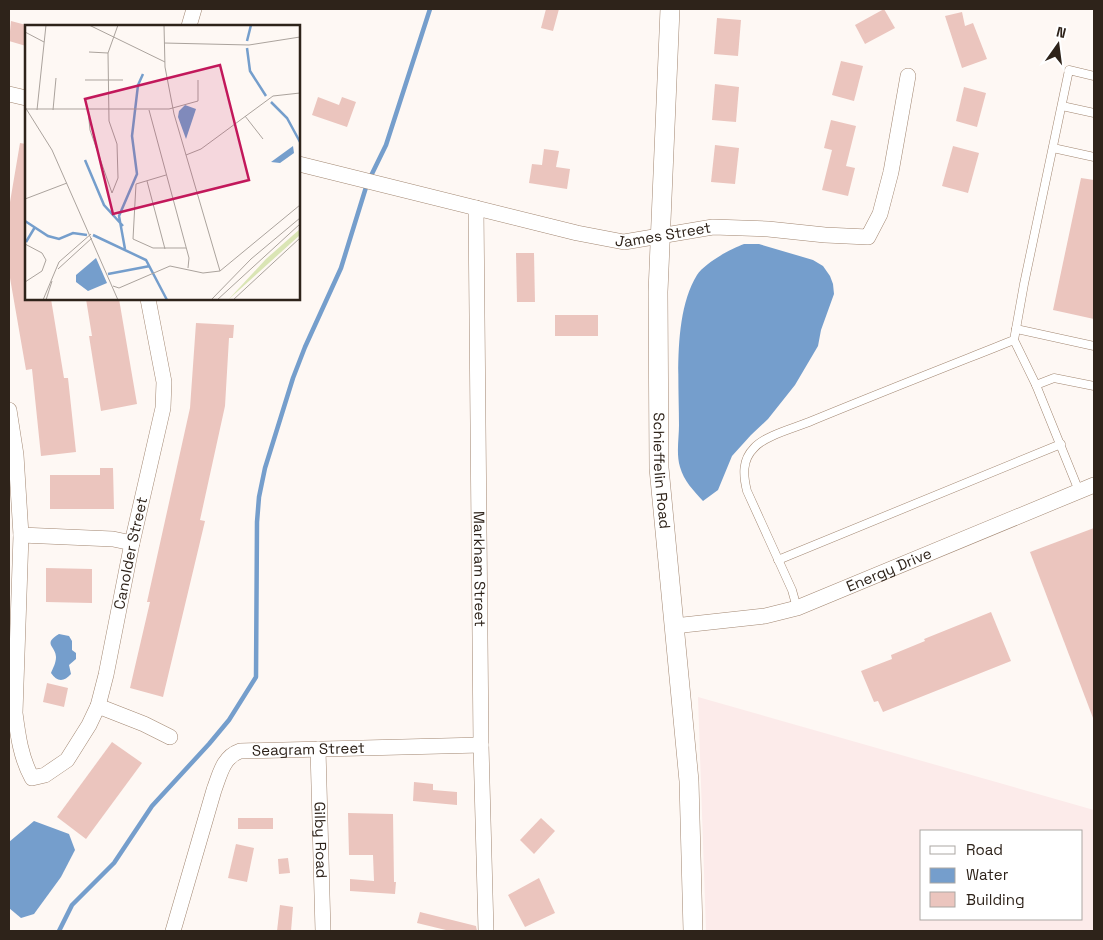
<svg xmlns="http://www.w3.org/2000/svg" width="1103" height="940" font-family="'Space Grotesk',sans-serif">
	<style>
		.commercial { fill: #fcebea; fill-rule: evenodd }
		.water { fill: #759ecc }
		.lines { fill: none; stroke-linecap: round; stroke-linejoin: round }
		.stream { stroke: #759ecc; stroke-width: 4.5 }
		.building { fill: #ebc5be }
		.service-casing { stroke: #a28772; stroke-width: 9 }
		.minor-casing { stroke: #a28772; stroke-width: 16 }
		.tertiary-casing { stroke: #a28772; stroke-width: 20 }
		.service { stroke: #fff; stroke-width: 8 }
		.minor { stroke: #fff; stroke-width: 15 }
		.tertiary { stroke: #fff; stroke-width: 19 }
		.labels { text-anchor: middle; stroke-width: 4; stroke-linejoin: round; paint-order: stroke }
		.street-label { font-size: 15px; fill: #2e231a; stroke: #fff }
		.inset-river { fill: none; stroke: #759ecc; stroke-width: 2.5 }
		.inset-road { fill: none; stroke: #aba39d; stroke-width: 1 }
		.view { fill: #c2185b; fill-opacity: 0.15; stroke: #c2185b; stroke-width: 2.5 }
		.inset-edge { fill: none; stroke: #2e231a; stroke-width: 2.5 }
	</style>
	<rect width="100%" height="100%" fill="#fef8f4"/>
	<!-- commercial -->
	<path class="commercial" d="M698,697L1094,810V931H706ZM922,831H1082V919H922Z"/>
	<!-- water -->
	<g class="water">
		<path d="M744,244H759L813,260L823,266L830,276L833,284L834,294L821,330L818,346L795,385L768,419L751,435L732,456L718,490L703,501C693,490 684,481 680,467C676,454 679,438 679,425C679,380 673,314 697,275C705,263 730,249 744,244Z"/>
		<path d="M59,634L69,636L72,641V650L76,653V659L69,665L71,674C64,682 57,682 51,673C53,668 56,663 56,657C56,646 42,644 59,634Z"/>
		<polygon points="34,821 69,834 75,850 61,877 34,914 21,918 9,908 9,842"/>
	</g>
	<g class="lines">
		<!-- stream -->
		<polyline class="stream" points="59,931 72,905 114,863 152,806 209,744 229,720 256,677 257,522 259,497 265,468 293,378 305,347 341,268 367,184 386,145 430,9"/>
	</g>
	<!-- building -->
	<g class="building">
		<polygon points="546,9 559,9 553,31 541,28"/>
		<polygon points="884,9 895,28 865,44 855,25"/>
		<polygon points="962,12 965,26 973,23 987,59 962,68 945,16"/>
		<polygon points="717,18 741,20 738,56 714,54"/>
		<polygon points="11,21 26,25 26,46 9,41"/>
		<polygon points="841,61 863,66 854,101 832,95"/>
		<polygon points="715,84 739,87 736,122 712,120"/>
		<polygon points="964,87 986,93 977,127 956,121"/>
		<polygon points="318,97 339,105 342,97 356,102 347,127 312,115"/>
		<polygon points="831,120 856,126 846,166 855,168 848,196 822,190 832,150 824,148"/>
		<polygon points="20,143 26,144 26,299 51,299 64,378 68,378 76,452 41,456 32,369 26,370 10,278 9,278 9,208"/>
		<polygon points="715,145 739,148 735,184 711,182"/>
		<polygon points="953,146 979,153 968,193 942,186"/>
		<polygon points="544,149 559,151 556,167 570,169 567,189 529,183 532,164 542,165"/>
		<polygon points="1081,178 1094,180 1094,319 1053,310"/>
		<polygon points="516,253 534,253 535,302 517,302"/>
		<polygon points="86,299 119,299 137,404 101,411 89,336 92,336"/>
		<rect x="555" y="315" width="43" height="21"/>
		<polygon points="196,323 234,325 233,338 229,338 225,406 200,520 205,521 163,697 130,688 150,602 147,602 190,408"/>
		<polygon points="100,468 113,468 114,509 50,509 50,475 100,475"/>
		<polygon points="1094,528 1094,718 1093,718 1030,552"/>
		<polygon points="46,568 92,569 92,603 46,602"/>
		<polygon points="991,612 1011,661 883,712 878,701 874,702 861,671 892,659 891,655 925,641 924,639"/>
		<polygon points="47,683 68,688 64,707 43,702"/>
		<polygon points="112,742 142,763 86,839 57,817"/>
		<polygon points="414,782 433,784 433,790 457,792 457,805 413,801"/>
		<polygon points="348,813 393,814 394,882 396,882 395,894 350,891 350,879 374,881 373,855 349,855"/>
		<rect x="238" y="818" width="35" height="11"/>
		<polygon points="541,818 555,831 534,854 520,840"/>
		<polygon points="236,844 254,848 247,882 228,878"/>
		<polygon points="288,858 290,873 279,874 278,859"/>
		<polygon points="539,878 555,913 525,927 508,895"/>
		<polygon points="280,905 293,907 291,931 277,931"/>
		<polygon points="420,912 476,926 477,931 450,931 417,923"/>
	</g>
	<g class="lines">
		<!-- service casing -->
		<g class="service-casing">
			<g id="service">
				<polyline points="1062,106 1094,113"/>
				<polyline points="1053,148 1094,157"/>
				<polyline points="1016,329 1094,346"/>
				<polyline points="1014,340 1024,284 1069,70 1094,76"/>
				<polyline points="1036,385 1054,378 1094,386"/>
				<polyline points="778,560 1061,444"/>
				<path d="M797,608L792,590L747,491C743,475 742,460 754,448C764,436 794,428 809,422C877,394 946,367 1014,340L1036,385L1079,491"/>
			</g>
		</g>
		<!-- minor casing -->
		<g class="minor-casing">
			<g id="minor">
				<polyline points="189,26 194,9"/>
				<polyline points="9,94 26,98"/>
				<path id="s1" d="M299,164L577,233L624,242L713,227L768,229L825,235L868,237L880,214L891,172L908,76"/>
				<path id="s2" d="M476,208L481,745L486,931"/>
				<path id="s3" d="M9,410L16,455L21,535L15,713C18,736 21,758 32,778L45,775L67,760L89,725L98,706L106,675L132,543L163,408L164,382L148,299"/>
				<polyline points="21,535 113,539 132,543"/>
				<path id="s4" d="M674,626L765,616L797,608L1094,485"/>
				<polyline points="98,706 144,724 170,737"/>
				<path id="s5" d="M318,749L323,931"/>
				<path id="s6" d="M173,931L214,790C220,774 223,757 240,751L481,745"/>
			</g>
		</g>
		<!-- tertiary casing -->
		<g class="tertiary-casing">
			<g id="tertiary">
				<path id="s7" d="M670,9L658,292L659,468L689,781L693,931"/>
			</g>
		</g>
		<!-- service -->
		<use href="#service" class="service"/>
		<!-- minor -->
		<use href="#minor" class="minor"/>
		<!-- tertiary -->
		<use href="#tertiary" class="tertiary"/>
	</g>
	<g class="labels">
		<!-- street labels -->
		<g class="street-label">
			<text dy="5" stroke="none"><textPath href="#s1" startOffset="374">James Street</textPath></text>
			<text dy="5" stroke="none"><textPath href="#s7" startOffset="462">Schieffelin Road</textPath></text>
			<text dy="5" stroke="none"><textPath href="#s3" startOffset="630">Canolder Street</textPath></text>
			<text dy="5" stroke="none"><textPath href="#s2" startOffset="361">Markham Street</textPath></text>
			<text dy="5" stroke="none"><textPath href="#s4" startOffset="224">Energy Drive</textPath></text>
			<text dy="5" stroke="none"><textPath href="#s6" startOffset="264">Seagram Street</textPath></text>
			<text dy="5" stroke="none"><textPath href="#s5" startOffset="91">Gilby Road</textPath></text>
		</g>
	</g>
	<!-- overview -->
	<g transform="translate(25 25)">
		<rect width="275" height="275" fill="#fef8f4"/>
		<path d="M275,204V210L203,275L241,234Z" fill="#dae5b5"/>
		<path d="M160,80L171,84L161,114L153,92L154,86ZM268,121L269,128L255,138L246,137ZM71,233L82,258L63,266L51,257V250Z" fill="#759ecc"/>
		<path class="inset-river" d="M222,16L226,0M222,23L225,46L241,71M246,77L262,93L275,117M60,135L79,180L98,201M0,196L23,211L34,214L48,208L62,210M68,210L121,235L142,275M1,217L10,202M100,224L94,191L112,149L107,111L113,60L118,49M83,249L125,241"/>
		<path class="inset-road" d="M64,0L140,37M139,0L140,42L149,89L195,246L275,180M0,7L19,17M139,18L224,20L275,12M64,27L83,28M60,55H98M0,82L27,125L93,275M1,84H144L173,76V55M12,85L21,0M28,85L31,53M63,85L65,105L87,168L93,153L92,119L84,96L83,28L93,0M124,85L164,233L163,243M220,91L238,114M161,130L176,124L248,71L275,68M141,150L111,159L108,214L128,223H161M122,156L140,224M0,174L42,158M0,219L17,228L21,235L17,246L0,257M33,244L67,213M88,261L94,263L145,241L178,248L195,246M18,275L34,237L66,209M21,275L27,256M186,275L226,234L275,193M192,275L275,199M208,275L275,213"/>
		<path class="view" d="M195,40L224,155L88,189L60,74Z"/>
		<rect width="275" height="275" class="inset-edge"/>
	</g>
	<!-- border -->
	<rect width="1103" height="940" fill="none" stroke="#2e231a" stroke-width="20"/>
	<!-- legend -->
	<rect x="920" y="830" width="162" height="90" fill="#ffffff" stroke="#aba7a3"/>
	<rect x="930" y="846" width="25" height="8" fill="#ffffff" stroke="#aba7a3"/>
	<text x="966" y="855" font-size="15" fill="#2e231a">Road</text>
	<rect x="930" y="868" width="25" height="15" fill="#759ecc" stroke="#aba7a3"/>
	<text x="966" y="880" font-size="15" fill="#2e231a">Water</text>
	<rect x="930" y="892" width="25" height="15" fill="#ebc5be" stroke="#aba7a3"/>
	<text x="966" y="905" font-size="15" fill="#2e231a">Building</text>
	<!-- north arrow -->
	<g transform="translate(1058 45) rotate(14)" stroke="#ffffff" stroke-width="4" paint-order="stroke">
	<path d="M0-4L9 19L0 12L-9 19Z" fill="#2e231a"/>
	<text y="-8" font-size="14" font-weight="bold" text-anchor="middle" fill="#2e231a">N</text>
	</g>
</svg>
